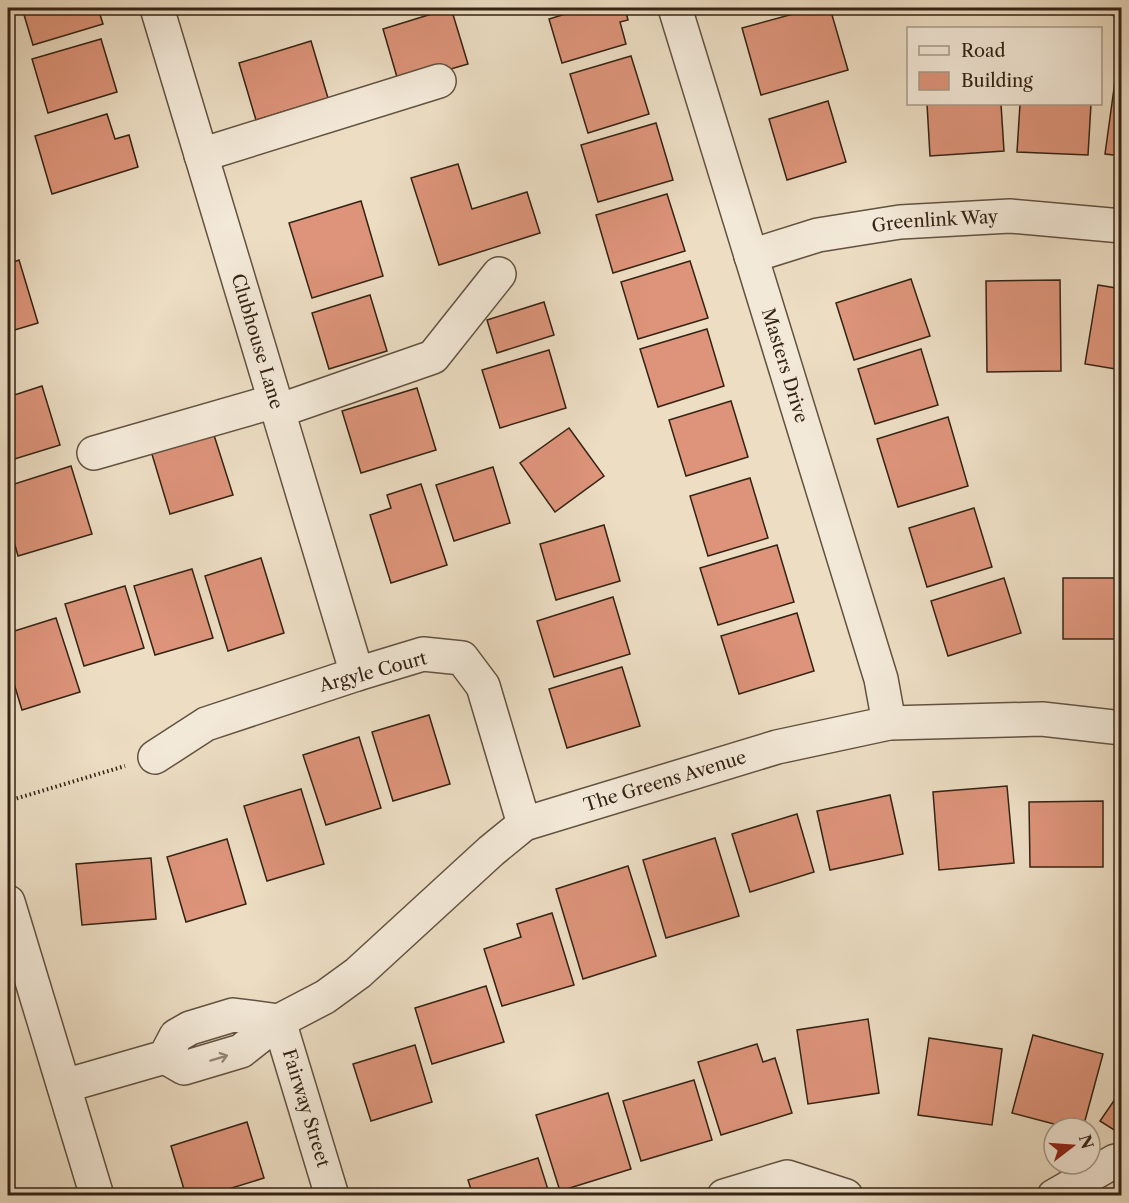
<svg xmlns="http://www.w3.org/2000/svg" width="1129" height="1203" font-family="'Libre Caslon Text',serif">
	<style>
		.grass { fill: #b5c296; stroke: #747255; stroke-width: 1.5 }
		.building { fill: #dd947a; stroke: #342314; stroke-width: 1.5 }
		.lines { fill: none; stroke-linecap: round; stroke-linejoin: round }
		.minor-casing { stroke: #625240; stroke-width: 36 }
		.path { stroke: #342314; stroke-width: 4; stroke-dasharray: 1.5 3; stroke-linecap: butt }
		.minor { stroke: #f3e9d8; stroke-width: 33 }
		.oneway { stroke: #948676 }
		.labels { text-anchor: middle; stroke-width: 4.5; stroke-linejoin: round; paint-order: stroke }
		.street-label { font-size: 18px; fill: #342314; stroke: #f3e9d8 }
	</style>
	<rect width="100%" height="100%" fill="#ecddc3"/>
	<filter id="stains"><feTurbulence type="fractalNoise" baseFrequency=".00333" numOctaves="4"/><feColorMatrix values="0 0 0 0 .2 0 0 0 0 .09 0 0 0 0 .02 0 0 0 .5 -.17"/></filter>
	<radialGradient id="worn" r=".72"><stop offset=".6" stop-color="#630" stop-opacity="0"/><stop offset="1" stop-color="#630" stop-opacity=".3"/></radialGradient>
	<!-- grass -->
	<polygon class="grass" points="1096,8 1121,8 1121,19"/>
	<!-- building -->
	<g class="building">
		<polygon points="22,8 98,8 103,24 33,45"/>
		<polygon points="451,8 468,64 399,84 383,29"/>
		<polygon points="585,8 625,8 628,20 620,22 626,44 562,63 549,19"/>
		<polygon points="815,8 830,8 848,70 761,95 742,28"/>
		<polygon points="101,39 117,92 48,113 32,59"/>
		<polygon points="311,41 328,98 256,120 239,63"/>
		<polygon points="631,56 649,114 588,133 570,74"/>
		<polygon points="1115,81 1122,82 1122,156 1105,154"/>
		<polygon points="828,101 846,162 787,180 769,119"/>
		<polygon points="927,104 1001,104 1004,151 930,156"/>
		<polygon points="1020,104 1091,104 1088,155 1017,152"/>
		<polygon points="107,114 115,139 129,135 138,167 52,194 35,136"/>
		<polygon points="656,123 673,180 598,202 581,145"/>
		<polygon points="458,164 472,209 527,192 540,233 439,265 411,178"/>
		<polygon points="667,194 685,251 613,273 596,215"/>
		<polygon points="361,201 383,276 312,298 289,223"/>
		<polygon points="19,260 38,323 8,332 8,264"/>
		<polygon points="690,261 708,318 638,339 621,282"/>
		<polygon points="911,279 930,336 854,360 836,303"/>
		<polygon points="1060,280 1061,371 987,372 986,281"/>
		<polygon points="1098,285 1122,289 1122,370 1085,364"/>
		<polygon points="370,295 387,351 329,369 312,313"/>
		<polygon points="544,302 554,335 497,353 487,320"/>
		<polygon points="707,329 724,386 658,407 640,349"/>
		<polygon points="921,349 938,405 875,424 858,369"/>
		<polygon points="549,350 566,408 500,428 482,370"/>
		<polygon points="42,386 60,445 8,461 8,397"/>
		<polygon points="417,388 436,450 361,473 342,411"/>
		<polygon points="731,401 748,457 686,476 669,420"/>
		<polygon points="948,417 968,486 898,507 877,439"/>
		<polygon points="569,428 604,476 555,512 520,463"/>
		<polygon points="213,432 233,495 170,514 151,451"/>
		<polygon points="71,466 92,534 18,556 8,520 8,486"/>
		<polygon points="493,467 510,523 454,541 436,485"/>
		<polygon points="750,478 768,538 708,556 690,496"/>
		<polygon points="421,484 447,565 391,583 370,515 391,508 387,495"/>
		<polygon points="974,508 992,567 927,587 909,528"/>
		<polygon points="604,525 620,581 556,600 540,544"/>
		<polygon points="777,545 794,602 718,625 700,568"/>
		<polygon points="261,558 284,633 228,651 205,576"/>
		<polygon points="192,569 213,638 155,655 134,586"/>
		<polygon points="1004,578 1021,633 948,656 931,601"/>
		<polygon points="1063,578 1122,578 1121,639 1063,639"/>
		<polygon points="125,586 144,648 84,666 65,604"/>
		<polygon points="613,597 630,654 554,677 537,621"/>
		<polygon points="797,613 814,671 739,694 721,636"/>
		<polygon points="56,618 80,692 22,710 8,664 8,633"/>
		<polygon points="622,667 640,726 567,748 549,689"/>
		<polygon points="429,715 450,784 393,801 372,732"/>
		<polygon points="359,737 381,808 326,825 303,755"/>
		<polygon points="1007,786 1014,863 939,870 933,792"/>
		<polygon points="301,789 324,864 267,881 244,806"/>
		<polygon points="890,795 903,854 830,870 817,811"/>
		<polygon points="1103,801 1103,867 1030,867 1029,802"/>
		<polygon points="797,814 814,872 750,892 732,834"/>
		<polygon points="715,838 739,916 666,938 643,860"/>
		<polygon points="227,839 246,904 186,922 167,857"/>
		<polygon points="151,858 156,919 82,925 76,864"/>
		<polygon points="628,866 656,956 583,979 556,889"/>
		<polygon points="552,913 574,985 502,1006 484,949 521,937 517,924"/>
		<polygon points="486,986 504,1042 432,1064 415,1008"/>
		<polygon points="868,1019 879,1093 808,1104 797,1030"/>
		<polygon points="1033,1035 1103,1054 1083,1128 1069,1128 1012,1113"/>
		<polygon points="929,1038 1002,1049 992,1125 918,1115"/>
		<polygon points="757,1044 763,1062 775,1058 792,1113 721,1135 698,1062"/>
		<polygon points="415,1045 432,1102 371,1121 353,1064"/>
		<polygon points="694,1080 712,1140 641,1161 623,1101"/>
		<polygon points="1122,1089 1122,1135 1100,1121"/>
		<polygon points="608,1093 631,1169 560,1191 536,1115"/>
		<polygon points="247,1122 264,1178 206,1196 186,1196 171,1146"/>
		<polygon points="538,1158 550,1196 473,1196 468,1180"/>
	</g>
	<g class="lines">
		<!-- minor casing -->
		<g class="minor-casing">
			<g id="minor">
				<path id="s1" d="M157,8L357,674"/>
				<path id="s2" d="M675,8L881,679L889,723"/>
				<polyline points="201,155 439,81"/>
				<path id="s3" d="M751,256L818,235L900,222L1010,216L1122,226"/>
				<polyline points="278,411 433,357 499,274"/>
				<polyline points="94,453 275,401"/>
				<polyline points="155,757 206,724 357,674 423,654 462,658 483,686 524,824"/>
				<polyline points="8,902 97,1196"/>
				<polyline points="64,1086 165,1057 176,1036 190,1028 233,1015 279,1021 241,1051 184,1068 165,1057"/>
				<path id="s4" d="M332,1196L279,1021L325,997L358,973L491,851L524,824L777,747L889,723L1042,719L1122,728"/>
				<polyline points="724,1196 787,1177 846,1196"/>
				<polyline points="1054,1196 1115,1161"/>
			</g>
		</g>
		<!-- path -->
		<polyline class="path" points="8,801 125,766"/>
		<!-- minor -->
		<use href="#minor" class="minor"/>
	</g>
	<!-- one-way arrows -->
	<defs><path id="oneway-shaft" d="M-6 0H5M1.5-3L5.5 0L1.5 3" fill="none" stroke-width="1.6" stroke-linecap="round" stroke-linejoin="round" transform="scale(1.5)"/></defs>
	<use class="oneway" href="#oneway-shaft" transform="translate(219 1058) rotate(-17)"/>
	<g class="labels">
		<!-- street labels -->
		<g class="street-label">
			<text dy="6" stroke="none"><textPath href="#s3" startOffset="188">Greenlink Way</textPath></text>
			<text dy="6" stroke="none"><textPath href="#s1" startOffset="348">Clubhouse Lane</textPath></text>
			<text dy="6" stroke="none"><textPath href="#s2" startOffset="374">Masters Drive</textPath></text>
			<text transform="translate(373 672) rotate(-15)" y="6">Argyle Court</text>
			<text dy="6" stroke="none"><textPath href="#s4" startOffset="646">The Greens Avenue</textPath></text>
			<text transform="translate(306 1108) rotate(73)" y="6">Fairway Street</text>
		</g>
	</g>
	<!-- margin -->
	<rect width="1129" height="1203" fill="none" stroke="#ecddc3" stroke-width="30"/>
	<rect x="9" y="9" width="1111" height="1185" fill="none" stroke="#342314" stroke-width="3"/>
	<rect x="15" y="15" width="1099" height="1173" fill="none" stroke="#342314" stroke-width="1.5"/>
	<!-- legend -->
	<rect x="907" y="27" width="195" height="78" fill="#f3e9d8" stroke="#a79a8a" stroke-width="1.5"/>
	<rect x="919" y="46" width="30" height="9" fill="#f3e9d8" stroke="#a79a8a" stroke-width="1.5"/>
	<text x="961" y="57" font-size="18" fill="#342314">Road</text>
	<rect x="919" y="72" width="30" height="18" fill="#dd947a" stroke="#a79a8a" stroke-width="1.5"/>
	<text x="961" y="87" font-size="18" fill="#342314">Building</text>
	<!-- north arrow -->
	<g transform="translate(1072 1146) rotate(73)"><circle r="28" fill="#f3e9d8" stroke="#a79a8a" stroke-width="1.5"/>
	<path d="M0-4.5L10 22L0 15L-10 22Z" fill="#8f2418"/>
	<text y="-9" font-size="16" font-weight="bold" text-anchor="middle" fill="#342314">N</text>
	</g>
	<rect width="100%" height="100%" filter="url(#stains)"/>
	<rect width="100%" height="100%" fill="url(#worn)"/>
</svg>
